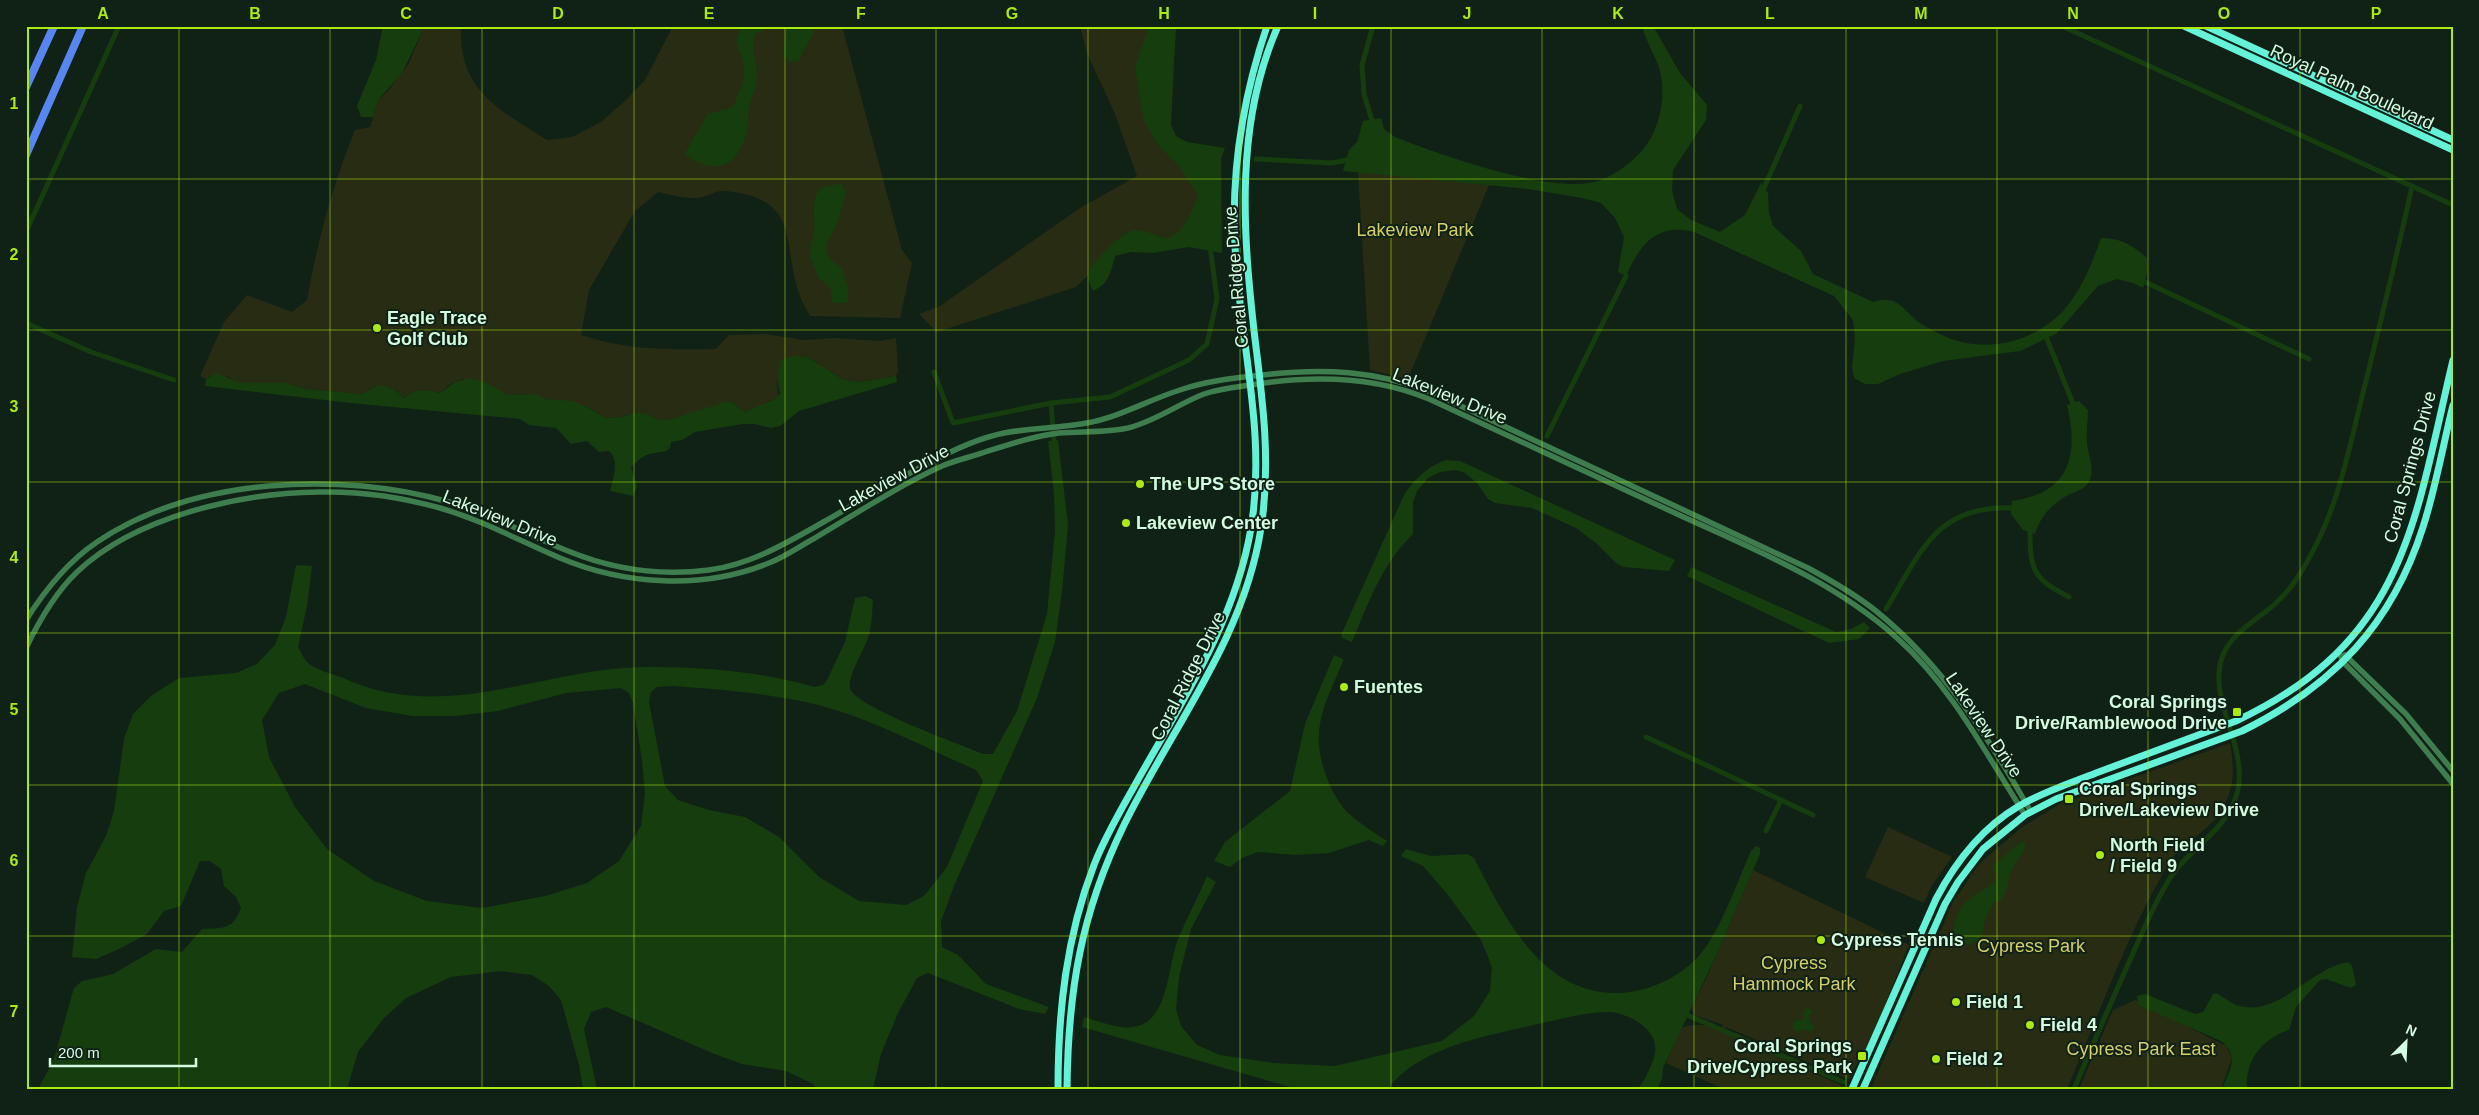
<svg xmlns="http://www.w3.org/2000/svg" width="2479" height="1115" font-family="Arial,sans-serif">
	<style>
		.green { fill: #282c13 }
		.water { fill: #163d0e; fill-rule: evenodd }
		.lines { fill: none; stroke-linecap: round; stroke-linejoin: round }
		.canal { stroke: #163d0e; stroke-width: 5 }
		.minor { stroke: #3e7d4d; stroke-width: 5.5 }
		.major { stroke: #64f3d8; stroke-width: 7 }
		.highway { stroke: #5885f2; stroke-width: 8 }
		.grid { fill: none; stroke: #abea12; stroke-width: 1; stroke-opacity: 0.55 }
		.poi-dot { fill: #abea12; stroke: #102216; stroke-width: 2 }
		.labels { text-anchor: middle; stroke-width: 4; stroke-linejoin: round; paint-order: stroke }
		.street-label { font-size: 18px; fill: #d4fce0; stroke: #102216 }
		.park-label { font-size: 18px; fill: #d6cf66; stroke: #102216 }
		.poi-label { font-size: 18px; font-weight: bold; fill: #d4fce0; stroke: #102216; text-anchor: start }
		.neatline { fill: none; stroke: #abea12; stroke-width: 2 }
		.grid-label { font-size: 16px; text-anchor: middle; font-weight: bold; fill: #abea12 }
	</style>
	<rect width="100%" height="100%" fill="#102216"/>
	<!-- green -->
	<g class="green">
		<path d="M421,26H461C458,91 500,110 547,140L572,137L601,122L625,101L645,80L673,26H842L902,250L912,263L900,318L810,316C807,309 802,303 800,296C781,244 803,198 725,191C718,190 710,195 703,197C688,200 672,195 658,192L635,211L589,290L581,335C624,350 671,350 716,349L729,335L765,334L804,340L832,338L880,341L896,338L898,371L896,376L858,382L842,379L808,357L777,377L778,397L751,411L745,412L732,402L668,420L657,419L645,413H634L622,417L606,418L587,407L546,399L536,394L508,395L462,379L449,385L440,393C426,390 416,387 404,398L392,388L383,385H378L362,394L307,389L287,383H242L235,382L229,377L210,376L206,379L200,376L224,322L247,295L292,312L307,300C317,242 333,185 355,130L370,127L378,100L387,92L409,63L422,32Z"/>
		<polygon points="1080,26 1158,26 1165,148 1215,192 1183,238 1111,253 1076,287 937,332 919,314 940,306 1080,208 1137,176 1115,114 1087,53"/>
		<polygon points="1358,172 1489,185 1408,379 1370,370"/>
		<path d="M2230,743C2234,766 2235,785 2224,806C2212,831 2182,841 2169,863C2128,931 2099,1015 2067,1089H1880L1872,1086L1953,902L1980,863L2022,827L2062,803Z"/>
		<polygon points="1888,827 1952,857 1931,887 1924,903 1865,877"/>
		<path d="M1753,870L1909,945L1871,1040L1848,1079L1726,1027L1724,1033L1845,1087L1844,1089H1724L1666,1063L1681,1028C1697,1023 1705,1025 1721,1030L1723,1025L1694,1015L1691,1008L1706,979Z"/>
		<polygon points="2135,1000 2226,1046 2232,1058 2221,1089 2079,1089 2113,1010"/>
	</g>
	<!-- water -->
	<g class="water">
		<polygon points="383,26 421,26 422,32 402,73 378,100 373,117 361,117 357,106 376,60"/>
		<path d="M742,26H774L756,33C749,46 757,59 757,73C757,86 752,95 749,107C747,114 749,122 747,130C743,148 734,169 711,166C702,165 691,161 685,153L708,114L733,107C746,75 749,74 736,42Z"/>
		<polygon points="782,26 814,26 813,35 798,61 788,61 783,55 786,29"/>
		<path d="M1149,26H1176L1171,125L1176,136L1187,142L1225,148L1221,159L1222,253L1189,247L1153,253L1131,252L1115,256C1111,271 1109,284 1093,291C1090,285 1087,279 1089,272C1094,261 1123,230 1135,230C1146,230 1158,237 1169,239C1185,227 1192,214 1198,195L1179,166L1159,146L1144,121L1135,68Z"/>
		<path d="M1642,26H1653L1680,73L1707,105L1706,120L1673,170L1672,191L1677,209L1691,220L1720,232L1745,215L1761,183L1768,193L1769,213L1773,226L1801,251L1813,274L1873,302C1898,294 1902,310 1920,323C1927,328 1936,332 1944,336C1983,354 2033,343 2063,311C2081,291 2092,264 2101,238C2121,238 2132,245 2147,258V274L2143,288L2133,283L2117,279L2098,286L2056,334L2020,351L1943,361L1900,374L1878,384H1865L1854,378L1852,367L1855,338L1853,320L1834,296L1694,232C1656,222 1640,245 1626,276L1618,272L1624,237L1615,218L1601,203L1582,198L1528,189L1343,171L1349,150L1357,142L1363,121L1381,118L1384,129L1395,137C1441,155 1547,193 1594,182C1611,178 1627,166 1639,154C1657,136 1664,108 1662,83C1661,62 1647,46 1642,26Z"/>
		<path d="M841,184L846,193C843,202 841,213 837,223C828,243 816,252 842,268L848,289V302L832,303C831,299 832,292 830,288C828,285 823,282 821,280C816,274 814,266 811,259C806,251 814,240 814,232C816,208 805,185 841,184Z"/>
		<path d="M792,356L808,357L842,379L858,382L896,376L897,382L799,411L780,426L771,428L754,424H743L695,432L682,440L671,442L670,448L666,451C647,455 646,452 631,467L637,487L633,496L610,491C613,479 620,460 609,451L599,452L587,441L571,444L556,428L529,425L520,419L350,403L205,386L206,379L216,373L242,383H287L307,389L362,394L378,385H383L392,388L404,398C416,387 426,390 440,393L455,382L468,378L485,382L508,395L536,394L546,399L572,401L587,407L606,418L622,417L634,413H645L657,419L668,420L725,402H732L745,412L773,400L780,394L777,377L780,361Z"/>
		<path d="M2079,401L2088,410C2088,420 2086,430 2087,441C2087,453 2095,466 2090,479C2085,492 2073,491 2063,498C2049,507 2040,518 2035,534L2023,530L2011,514L2012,501C2070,493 2079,456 2067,405Z"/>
		<path d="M1058,440L1068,525L1062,592L1055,642L1037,698L954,886L941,921L942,947L958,955L986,984L1049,1007L1045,1014L1019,1009L928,973L917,978L898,1013L881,1054L873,1089H817L813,1084L786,1071L742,1064L712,1053L606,1007L591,1012L584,1029L597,1089H583L579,1065L561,1000L549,986L532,975L501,971L451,977L406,998L384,1018L358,1052L347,1089H38L54,1059L74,988L82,981L113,974L156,949L182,952L202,929C223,928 233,930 241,908L236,897L224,886L221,869L210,861H200L181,906L164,911L147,934L119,949L96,959L72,957L77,907L86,873L106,836L114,811L124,739L133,714L151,696L179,678L236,673L257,664L275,645L286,617L296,565L312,566L307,606L298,647C301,652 304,659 308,663C316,670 333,674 343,678C447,725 541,668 645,667C697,666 765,672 814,687L823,685L827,680L845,642L855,598L865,596L873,600C872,611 872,627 868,638C864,650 848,675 850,688C853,706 962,745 983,754H993L1017,711L1047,614L1055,531L1054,493L1048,441ZM305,684L366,708L412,716H455L498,711L566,693L621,688L629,693L633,703L642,760L645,794L641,826L619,861L587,883L545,896L482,908L427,901L374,881L327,849L295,807L269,757L262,720L279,693ZM673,686C718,689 762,693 806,702C865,715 921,746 976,770L983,781L947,867L924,896L906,905L859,901L819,877L779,837L745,817L709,810L678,800L665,786L649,702L651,692L657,687Z"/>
		<path d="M1446,460L1460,461L1675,560L1669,571L1624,567L1616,563L1596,543L1576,528L1532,508L1495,503L1488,499L1477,483L1465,473L1456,470L1440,472L1428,478L1417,491L1413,502V534C1381,565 1369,602 1352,642L1342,638L1341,635L1405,493C1417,477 1427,467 1446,460Z"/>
		<polygon points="1691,567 1836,632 1851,629 1864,622 1870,628 1859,639 1829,643 1687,576"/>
		<path d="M1334,655L1343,659V661C1334,684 1320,709 1319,734C1317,758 1330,794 1347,812C1359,823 1373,832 1387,841L1383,846L1369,840L1329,853L1296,855L1258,852L1242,858L1230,867L1214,861L1225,842L1290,791L1305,724Z"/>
		<path d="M2020,842L2026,843C2024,854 2018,859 2013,868C2007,879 2009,892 2000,901H1995L1986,915L1981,939L1969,945L1956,941C1950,923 1960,904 1976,894C1985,888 1992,888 1997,877L1992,867Z"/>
		<path d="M1756,846L1760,848V854L1715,958L1663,1068L1662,1079L1657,1089H1637C1643,1083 1646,1077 1649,1070C1660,1049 1657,1035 1638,1022C1630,1017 1618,1012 1609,1012C1585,1012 1561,1019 1538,1024C1487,1036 1421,1046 1387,1089H1297L1082,1027L1084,1017C1102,1022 1123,1032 1141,1025C1169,1014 1168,964 1178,939C1187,918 1198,897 1207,876L1216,882L1191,929L1179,977L1176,1009L1181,1026L1197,1045L1220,1055L1273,1063L1335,1066L1442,1041L1474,1016L1490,991L1492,967L1481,940L1448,895L1423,866L1401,856L1406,849L1431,856L1467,854L1474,858C1505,918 1542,996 1621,993C1649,991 1676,979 1696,959C1719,936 1737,882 1751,851Z"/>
		<path d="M2348,962L2352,966L2356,985L2351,988L2326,979L2320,980L2296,1007L2289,1030C2262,1039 2245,1060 2247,1089H2222C2230,1069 2240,1057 2221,1041L2138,1005L2137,996L2145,994L2195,1014L2203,1012L2213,994L2216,993C2223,996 2229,1002 2236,1005C2278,1019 2308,969 2348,962Z"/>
		<polygon points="1805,1008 1812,1010 1809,1020 1815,1028 1810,1032 1805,1029 1797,1032 1793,1029 1793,1023 1797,1020 1802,1021"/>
	</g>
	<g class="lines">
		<!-- canal -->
		<g class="canal">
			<polyline points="1373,26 1362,65 1364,94 1373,124"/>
			<polyline points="2062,26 2453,205"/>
			<polyline points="1256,159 1332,163 1352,159"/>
			<polyline points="1764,188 1800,106"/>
			<polyline points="26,232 119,26"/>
			<polyline points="2145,282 2309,359"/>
			<polyline points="26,323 91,352 174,380"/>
			<polyline points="2047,339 2074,406"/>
			<polyline points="934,372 953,423 1051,403 1110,397 1189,360 1207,344 1217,299 1210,246"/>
			<polyline points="1051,403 1054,441"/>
			<polyline points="1547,436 1626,276"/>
			<path d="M2030,527C2030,568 2031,578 2069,597"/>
			<path d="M1886,609C1922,550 1937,503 2017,508"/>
			<polyline points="1646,737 1813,815"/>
			<polyline points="1766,831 1781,800"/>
			<polyline points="1687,1015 1843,1082"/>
			<path d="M2074,1089C2091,1049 2108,1009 2126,969C2139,940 2151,910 2167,883C2185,851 2224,833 2236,797C2252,748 2205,700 2223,655C2232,632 2259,619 2276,603C2295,586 2307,563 2318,541C2340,496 2350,445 2362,397C2379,327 2397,257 2412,186"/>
		</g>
		<!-- minor -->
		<g class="minor">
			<path d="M26,620C45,590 67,562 97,542C193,477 341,471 449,502C491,514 528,535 568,551C614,570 661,576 709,570C753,564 790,541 827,520C862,500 897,479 933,461C955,449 980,438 1004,433C1031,428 1060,428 1087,423C1120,417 1148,400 1180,390C1206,381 1234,378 1262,375C1322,368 1376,370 1433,393L1808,568C1832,581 1855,594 1876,611C1943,665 1989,738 2031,812"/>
			<path d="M26,648C39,621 56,592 77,572C136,516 241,493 319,492C360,491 401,497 440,508C482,520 520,541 560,558C624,585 703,590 769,563C785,557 800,546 815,538C857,513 898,486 942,466C956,460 971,457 985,452C1010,444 1034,436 1059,433C1082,431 1105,433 1128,428C1156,421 1178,404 1204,394C1221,388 1239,387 1257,384C1316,375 1374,376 1429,399C1512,437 1594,476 1677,514C1753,549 1834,581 1897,638C1952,687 1986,754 2025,815"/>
			<polyline points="2339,652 2343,662 2400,719 2453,784"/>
			<polyline points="2345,655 2406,714 2453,771"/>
		</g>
		<!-- major -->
		<g class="major">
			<polyline points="2184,26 2453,150"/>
			<polyline points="2206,26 2453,140"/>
			<path d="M1058,1089C1058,1012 1066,937 1094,865C1106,834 1124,805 1140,776C1185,697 1236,618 1251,528C1267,432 1239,340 1235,245C1231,170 1243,97 1267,26"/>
			<path d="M1067,1089C1068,991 1081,913 1124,825C1172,727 1244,639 1261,528C1271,465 1263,402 1255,339C1243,235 1234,125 1278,26"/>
			<path d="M1852,1089L1936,899C1955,863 1983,827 2019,806C2043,792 2071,783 2096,773C2143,756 2189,738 2236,721C2406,641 2414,523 2453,360"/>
			<path d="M1863,1089L1945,904L1958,882L1983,849L2025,815L2056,799L2242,731C2333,686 2392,625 2423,527C2436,487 2443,445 2453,405"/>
		</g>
		<!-- highway -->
		<g class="highway">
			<polyline points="26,87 54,26"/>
			<polyline points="26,155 83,26"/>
		</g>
	</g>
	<!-- grid -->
	<path class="grid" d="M179,26V1089M330,26V1089M482,26V1089M634,26V1089M785,26V1089M936,26V1089M1088,26V1089M1240,26V1089M1391,26V1089M1542,26V1089M1694,26V1089M1846,26V1089M1997,26V1089M2148,26V1089M2300,26V1089M26,179H2453M26,330H2453M26,482H2453M26,633H2453M26,785H2453M26,936H2453"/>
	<!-- markers -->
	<g class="poi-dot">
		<circle cx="377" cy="328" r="5"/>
		<circle cx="1140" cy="484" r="5"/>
		<circle cx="1126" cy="523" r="5"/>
		<circle cx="1344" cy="687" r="5"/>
		<rect x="2232" y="707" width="10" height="10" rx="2.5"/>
		<rect x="2064" y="794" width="10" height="10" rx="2.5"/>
		<circle cx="2100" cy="855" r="5"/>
		<circle cx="1821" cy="940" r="5"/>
		<circle cx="1956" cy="1002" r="5"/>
		<circle cx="2030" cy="1025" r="5"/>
		<rect x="1857" y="1051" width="10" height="10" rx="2.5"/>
		<circle cx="1936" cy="1059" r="5"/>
	</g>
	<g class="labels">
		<!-- street labels -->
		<g class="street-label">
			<text transform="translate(2352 87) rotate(25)" y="6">Royal Palm Boulevard</text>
			<text transform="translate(1236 277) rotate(-95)" y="6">Coral Ridge Drive</text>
			<text transform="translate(1450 396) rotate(22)" y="6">Lakeview Drive</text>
			<text transform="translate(2410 467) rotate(-75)" y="6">Coral Springs Drive</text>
			<text transform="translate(894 478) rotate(-28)" y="6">Lakeview Drive</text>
			<text transform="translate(500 518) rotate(22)" y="6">Lakeview Drive</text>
			<text transform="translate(1188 676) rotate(-63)" y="6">Coral Ridge Drive</text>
			<text transform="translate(1984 725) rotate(56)" y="6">Lakeview Drive</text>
		</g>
		<!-- park labels -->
		<g class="park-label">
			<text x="1415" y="236">Lakeview Park</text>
			<text x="2031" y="952">Cypress Park</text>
			<text x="1794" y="969">Cypress<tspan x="1794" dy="21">Hammock Park</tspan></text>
			<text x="2141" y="1055">Cypress Park East</text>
		</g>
		<!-- poi labels -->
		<g class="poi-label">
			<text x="387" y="324">Eagle Trace<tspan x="387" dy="21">Golf Club</tspan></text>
			<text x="1150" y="490">The UPS Store</text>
			<text x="1136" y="529">Lakeview Center</text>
			<text x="1354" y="693">Fuentes</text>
			<text x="2227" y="708" text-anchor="end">Coral Springs<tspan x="2227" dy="21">Drive/Ramblewood Drive</tspan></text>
			<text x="2079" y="795">Coral Springs<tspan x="2079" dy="21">Drive/Lakeview Drive</tspan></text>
			<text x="2110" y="851">North Field<tspan x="2110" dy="21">/ Field 9</tspan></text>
			<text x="1831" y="946">Cypress Tennis</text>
			<text x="1966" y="1008">Field 1</text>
			<text x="2040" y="1031">Field 4</text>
			<text x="1852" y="1052" text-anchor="end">Coral Springs<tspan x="1852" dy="21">Drive/Cypress Park</tspan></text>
			<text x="1946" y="1065">Field 2</text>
		</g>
	</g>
	<!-- border -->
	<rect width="2479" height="1115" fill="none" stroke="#102216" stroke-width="55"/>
	<!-- north arrow -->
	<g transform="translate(2406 1042) rotate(24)" stroke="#102216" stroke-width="4" paint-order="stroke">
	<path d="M0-4L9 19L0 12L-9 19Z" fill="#d4fce0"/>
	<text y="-8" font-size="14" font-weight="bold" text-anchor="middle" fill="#d4fce0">N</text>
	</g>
	<!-- scale -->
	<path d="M50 1058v8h146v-8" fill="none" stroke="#d4fce0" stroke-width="2.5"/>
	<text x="58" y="1058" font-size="15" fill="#d4fce0" stroke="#102216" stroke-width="4" paint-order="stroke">200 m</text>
	<rect x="28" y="28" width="2424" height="1060" class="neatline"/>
	<g class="grid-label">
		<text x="103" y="19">A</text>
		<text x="255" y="19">B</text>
		<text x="406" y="19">C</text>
		<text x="558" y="19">D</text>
		<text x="709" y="19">E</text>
		<text x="861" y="19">F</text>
		<text x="1012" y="19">G</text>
		<text x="1164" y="19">H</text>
		<text x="1315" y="19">I</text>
		<text x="1467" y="19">J</text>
		<text x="1618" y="19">K</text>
		<text x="1770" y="19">L</text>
		<text x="1921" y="19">M</text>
		<text x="2073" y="19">N</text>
		<text x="2224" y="19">O</text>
		<text x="2376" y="19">P</text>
		<text x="14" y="109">1</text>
		<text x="14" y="260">2</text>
		<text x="14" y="412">3</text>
		<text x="14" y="563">4</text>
		<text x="14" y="715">5</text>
		<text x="14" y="866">6</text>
		<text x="14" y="1017">7</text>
	</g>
</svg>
